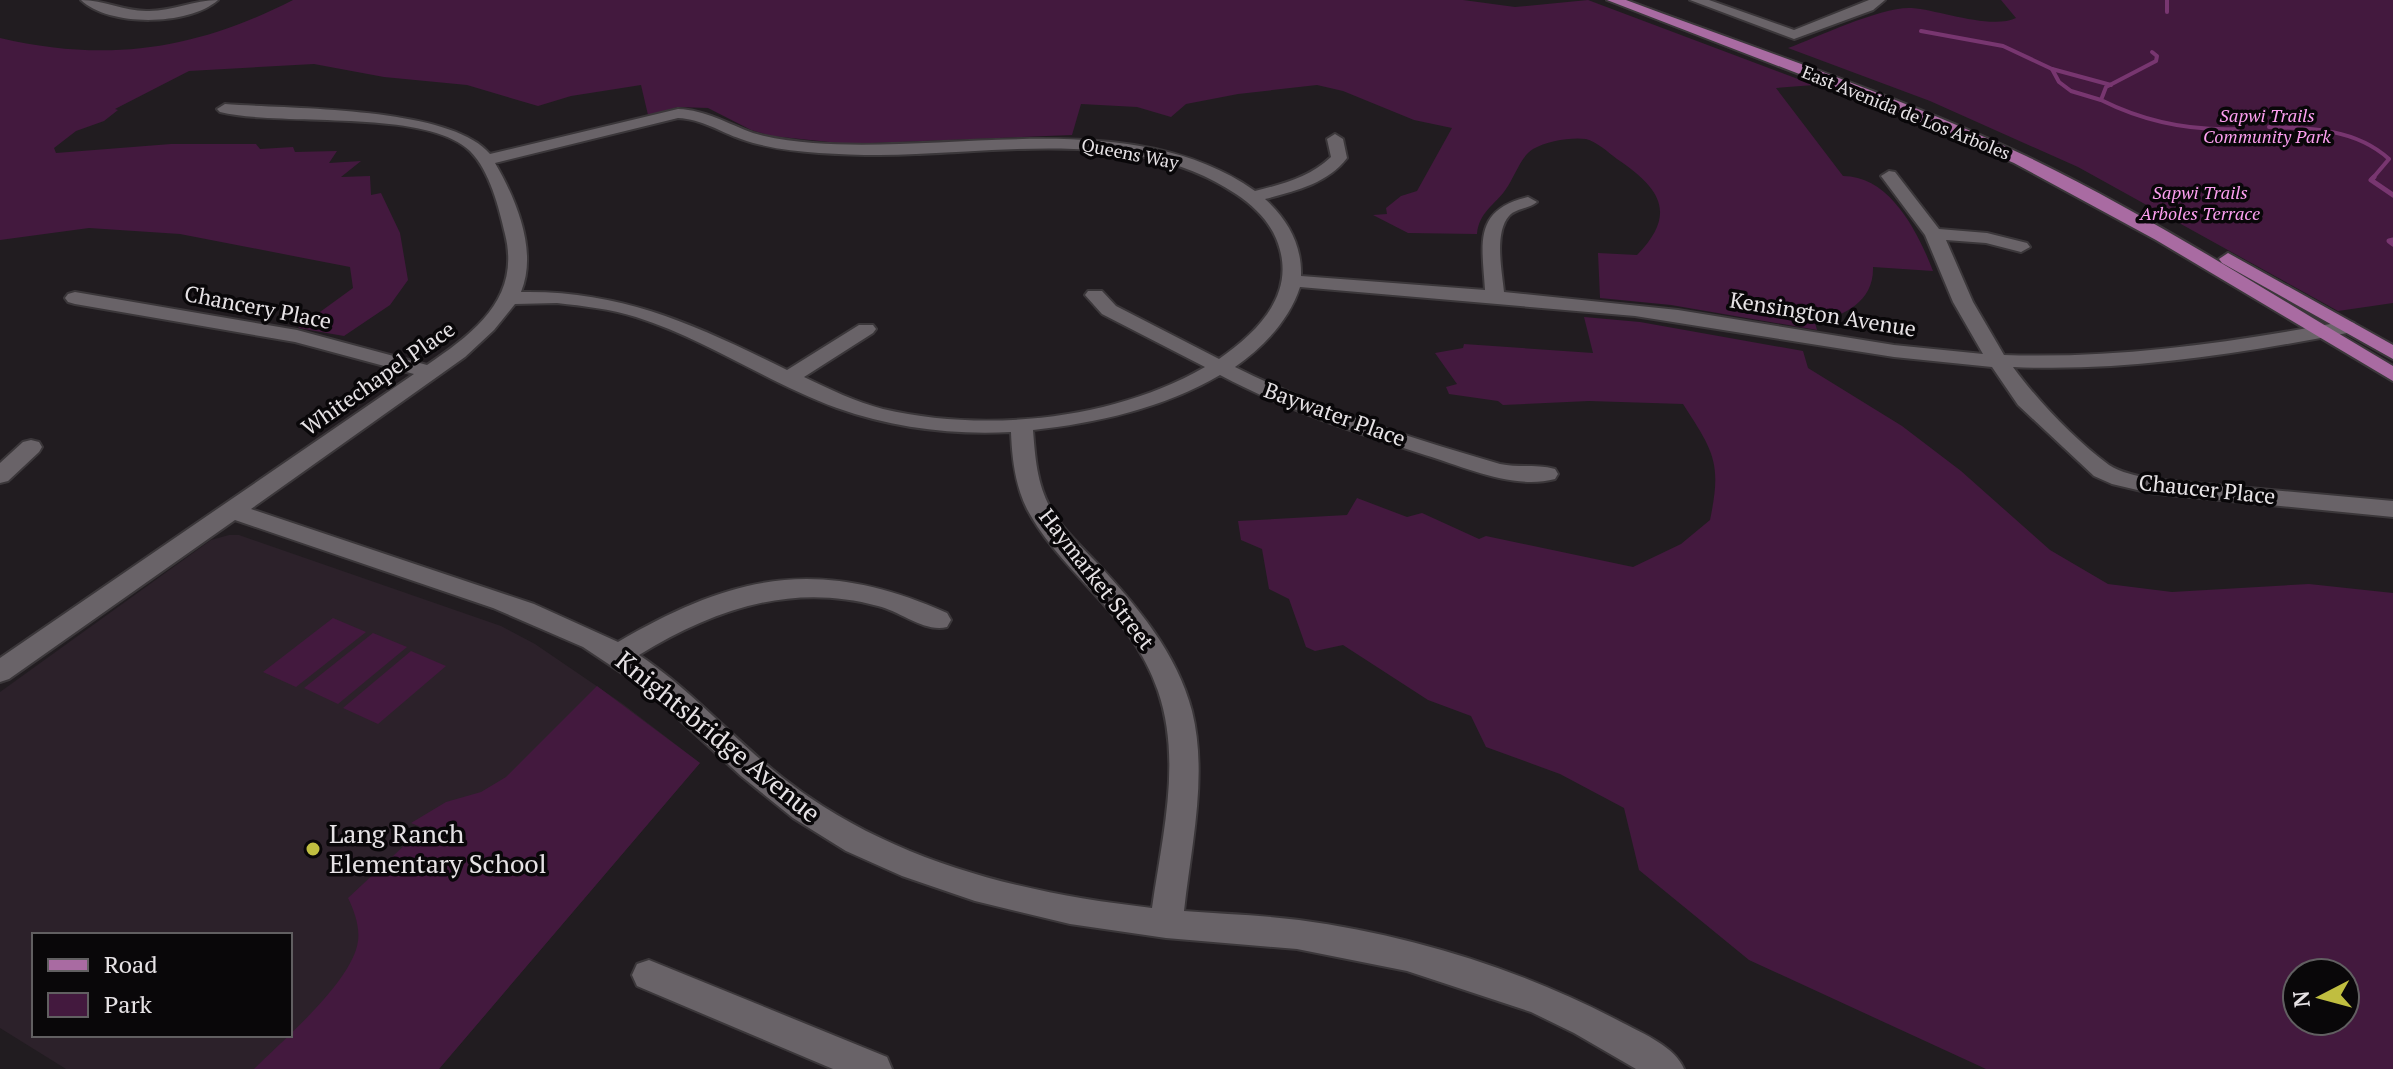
<svg xmlns="http://www.w3.org/2000/svg" width="2393" height="1069" font-family="'PT Serif',serif">
	<style>
		.built { fill: #2c212a; fill-rule: evenodd }
		.green { fill: #43193e; fill-rule: evenodd }
		.lines { fill: none; stroke-linecap: round; stroke-linejoin: round }
		.stream-far1 { stroke: #783670; stroke-width: 4 }
		.stream { stroke: #783670; stroke-width: 5 }
		.minor-casing { stroke: #3b373a; stroke-width: 4 }
		.major-casing { stroke: #3b373a; stroke-width: 4 }
		.minor { fill: #696368; fill-rule: evenodd }
		.major { fill: #a96ba2; fill-rule: evenodd }
		.poi-dot { fill: #c0be40; stroke: #090709; stroke-width: 3 }
		.labels { text-anchor: middle; stroke-width: 7; stroke-linejoin: round; paint-order: stroke }
		.far-street-label { font-size: 18px; fill: #e6e2e5; stroke: #090709 }
		.far-park-label { font-size: 18px; font-style: italic; fill: #fd9ff0; stroke: #090709 }
		.street-label { font-size: 22px; fill: #e6e2e5; stroke: #090709 }
		.near-street-label { font-size: 26px; fill: #e6e2e5; stroke: #090709 }
		.near-poi-label { font-size: 26px; fill: #e6e2e5; stroke: #090709; text-anchor: start }
	</style>
	<rect width="100%" height="100%" fill="#211c20"/>
	<!-- built -->
	<path class="built" d="M229,535H239L501,626L535,644L623,704L700,763L439,1069H66L0,1028V692L211,540ZM34,935H290V1035H34Z"/>
	<!-- green -->
	<g class="green">
		<path d="M293,0H1463L1515,7L1588,0L1814,85L1776,88L1843,176C1890,176 1918,232 1933,271L1873,267C1874,301 1846,315 1815,323L1817,330L1671,305L1600,298L1598,253L1637,255C1678,213 1660,188 1617,159C1609,153 1596,141 1586,139C1571,137 1547,141 1533,149C1521,156 1514,178 1506,189C1495,205 1479,212 1477,234L1408,233L1373,215L1387,214L1386,208L1401,196L1417,191L1452,128L1414,120L1343,91L1317,85L1238,94L1186,104L1171,117L1137,107L1081,104L1072,135L848,144L772,136L751,130L708,108L678,107L648,115L641,85L571,96L538,106L467,85L384,77L314,64L189,71L115,109L118,110L104,121L76,131L54,148L56,153L171,144H256L260,149L293,147L295,152L337,151L329,163L361,161L341,177L370,176L371,195L381,193L400,233L408,280L390,305L344,336L298,328L353,288L350,267L180,234L89,228L0,240V38C108,63 195,50 293,0Z"/>
		<path d="M2001,0H2393V303L2338,311L2078,167L1930,101L1788,48C1818,37 1882,6 1912,8C1939,10 1991,30 2016,18Z"/>
		<path d="M1584,317L1640,322L1803,351L1808,368L1902,426L1961,471L2050,550L2108,584L2172,592L2309,584L2393,593V1069H1986L1749,960L1639,870L1624,808L1560,774L1486,747L1471,716L1428,700L1343,645L1315,651L1306,647L1289,599L1269,589L1262,549L1241,540L1238,521L1347,515L1357,498L1407,517L1422,513L1479,539L1486,536L1633,567L1681,544L1710,520C1722,463 1714,452 1683,404L1589,401L1503,405L1498,401L1449,394L1446,387L1457,384L1435,353L1463,348L1464,344L1593,353ZM2297,973H2345V1021H2297Z"/>
		<polygon points="333,618 366,632 296,687 263,672"/>
		<polygon points="373,633 407,647 338,704 304,688"/>
		<polygon points="411,651 446,666 378,724 343,708"/>
		<path d="M597,686L700,763L439,1069H254C282,1041 353,981 358,941C360,927 354,910 348,898L423,828L411,823L446,802L481,792L506,777Z"/>
	</g>
	<g class="lines">
		<!-- stream-far1 -->
		<g class="stream-far1">
			<polyline points="2167,0 2167,12"/>
			<polyline points="1921,31 2003,46 2052,69 2059,82 2071,91 2101,100"/>
			<path d="M2152,52L2157,56L2156,61L2106,87L2101,100C2145,122 2189,131 2238,129"/>
			<polyline points="2052,69 2111,85"/>
			<path d="M2269,127C2312,128 2356,129 2389,159L2372,179"/>
		</g>
		<!-- stream -->
		<g class="stream">
			<polyline points="2374,177 2371,180 2393,195"/>
			<polyline points="2393,240 2389,241 2393,244"/>
		</g>
		<!-- minor casing -->
		<g class="minor-casing">
			<g id="minor">
				<path d="M81,0C105,0 125,12 149,11C173,11 194,0 218,0C189,26 109,27 81,0Z"/>
				<polygon points="1690,0 1709,0 1794,30 1869,0 1885,0 1873,10 1794,39"/>
				<path d="M225,104C288,109 451,106 490,154L678,109C706,110 728,124 753,133C773,139 793,141 813,143C953,154 1133,105 1255,191C1283,184 1310,177 1331,157L1327,139L1335,134L1343,139L1347,158C1327,184 1295,191 1265,199C1288,220 1302,245 1301,276L1485,290C1482,243 1473,210 1528,197L1537,202C1529,209 1516,208 1509,216C1494,233 1502,271 1504,292L1678,310L1894,345L1983,354L1953,302L1925,235L1881,176L1889,171L1895,172L1939,229L1987,233L2027,243L2030,247L2021,252L1986,243L1946,240L1973,302L2004,355C2120,359 2233,342 2347,321L2354,323L2357,327L2354,331L2347,333C2237,354 2126,372 2013,367C2037,400 2076,441 2109,465C2121,473 2136,475 2150,479L2393,501V517L2150,493L2112,484L2094,476L2018,405L1992,367L1894,357L1635,316L1300,287C1289,321 1263,347 1235,367C1319,409 1409,438 1500,464C1518,468 1537,464 1555,469L1558,474L1555,479C1513,490 1465,467 1425,455C1354,432 1286,410 1220,375C1164,408 1097,423 1033,430C1035,456 1037,484 1050,507C1061,528 1081,546 1097,563C1137,606 1177,653 1192,711C1208,776 1191,846 1184,911C1222,914 1261,915 1299,920C1411,935 1523,970 1623,1023C1644,1034 1675,1047 1684,1069H1636L1574,1033L1531,1012L1407,971L1297,949L1166,938L1070,924L975,901L902,876L846,851L793,818L741,776L646,689L583,647L493,608L235,520L9,679L0,682V658L414,374L295,342L75,304L68,302L65,298L68,294L75,292L297,330L427,365C475,332 521,298 505,234C499,208 490,171 470,151C426,108 281,127 220,112L217,109ZM678,118C702,119 720,132 741,139C766,148 793,151 819,153C851,155 884,156 916,154C1021,150 1144,132 1236,194C1257,208 1274,226 1280,250C1293,298 1255,334 1219,359L1116,306L1102,291H1088L1085,295L1102,314L1205,367C1113,420 986,433 883,409C856,402 829,389 804,377L873,333L876,329L873,325H859L787,370C698,326 623,290 521,292C538,251 516,199 495,163ZM557,303C584,306 610,309 636,317C706,339 768,383 837,408C893,428 952,435 1011,432C1012,458 1015,485 1027,509C1062,575 1132,613 1158,691C1182,761 1162,837 1152,908C1020,893 889,861 783,778C733,739 692,690 639,655C713,610 791,582 878,606C900,611 925,633 947,627L951,620L947,613C820,557 736,573 618,642L534,604L251,509L465,357L494,330L515,304Z"/>
				<polygon points="31,440 39,442 42,447 39,452 8,481 0,483 0,463 23,442"/>
				<polygon points="649,960 887,1057 892,1069 833,1069 637,986 632,975 637,964"/>
			</g>
		</g>
		<!-- major casing -->
		<g class="major-casing">
			<g id="major">
				<path d="M1607,0H1626C1760,50 1896,95 2026,156C2153,217 2272,295 2393,366V381L2156,240L2014,163L1864,99Z"/>
				<polygon points="2228,253 2393,345 2393,359 2222,263 2219,259"/>
			</g>
		</g>
		<!-- minor -->
		<use href="#minor" class="minor"/>
		<!-- major -->
		<use href="#major" class="major"/>
	</g>
	<!-- markers -->
	<circle class="poi-dot" cx="313" cy="849" r="8"/>
	<g class="labels">
		<!-- far-street labels -->
		<g class="far-street-label">
			<text transform="translate(1906 113) rotate(22)" y="6">East Avenida de Los Arboles</text>
			<text transform="translate(1130 154) rotate(11)" y="6">Queens Way</text>
		</g>
		<!-- far-park labels -->
		<g class="far-park-label">
			<text x="2267" y="122">Sapwi Trails<tspan x="2267" dy="21">Community Park</tspan></text>
			<text x="2200" y="199">Sapwi Trails<tspan x="2200" dy="21">Arboles Terrace</tspan></text>
		</g>
		<!-- street labels -->
		<g class="street-label">
			<text transform="translate(258 307) rotate(11)" y="8">Chancery Place</text>
			<text transform="translate(1823 314) rotate(9)" y="8">Kensington Avenue</text>
			<text transform="translate(378 378) rotate(-35)" y="8">Whitechapel Place</text>
			<text transform="translate(1335 414) rotate(20)" y="8">Baywater Place</text>
			<text transform="translate(2207 489) rotate(6)" y="8">Chaucer Place</text>
			<text transform="translate(1097 579) rotate(52)" y="8">Haymarket Street</text>
		</g>
		<!-- near-street labels -->
		<g class="near-street-label">
			<text transform="translate(718 737) rotate(39)" y="9">Knightsbridge Avenue</text>
		</g>
		<!-- near-poi labels -->
		<g class="near-poi-label">
			<text x="329" y="843">Lang Ranch<tspan x="329" dy="30">Elementary School</tspan></text>
		</g>
	</g>
	<!-- legend -->
	<rect x="32" y="933" width="260" height="104" fill="#090709" stroke="#615f61" stroke-width="2"/>
	<rect x="48" y="959" width="40" height="12" fill="#a96ba2" stroke="#615f61" stroke-width="2"/>
	<text x="104" y="973" font-size="24" fill="#e6e2e5">Road</text>
	<rect x="48" y="993" width="40" height="24" fill="#43193e" stroke="#615f61" stroke-width="2"/>
	<text x="104" y="1013" font-size="24" fill="#e6e2e5">Park</text>
	<!-- north arrow -->
	<g transform="translate(2321 997) rotate(264)"><circle r="38" fill="#090709" stroke="#615f61" stroke-width="2"/>
	<path d="M0-6L14 30L0 20L-14 30Z" fill="#c0be40"/>
	<text y="-12" font-size="22" font-weight="bold" text-anchor="middle" fill="#e6e2e5">N</text>
	</g>
</svg>
